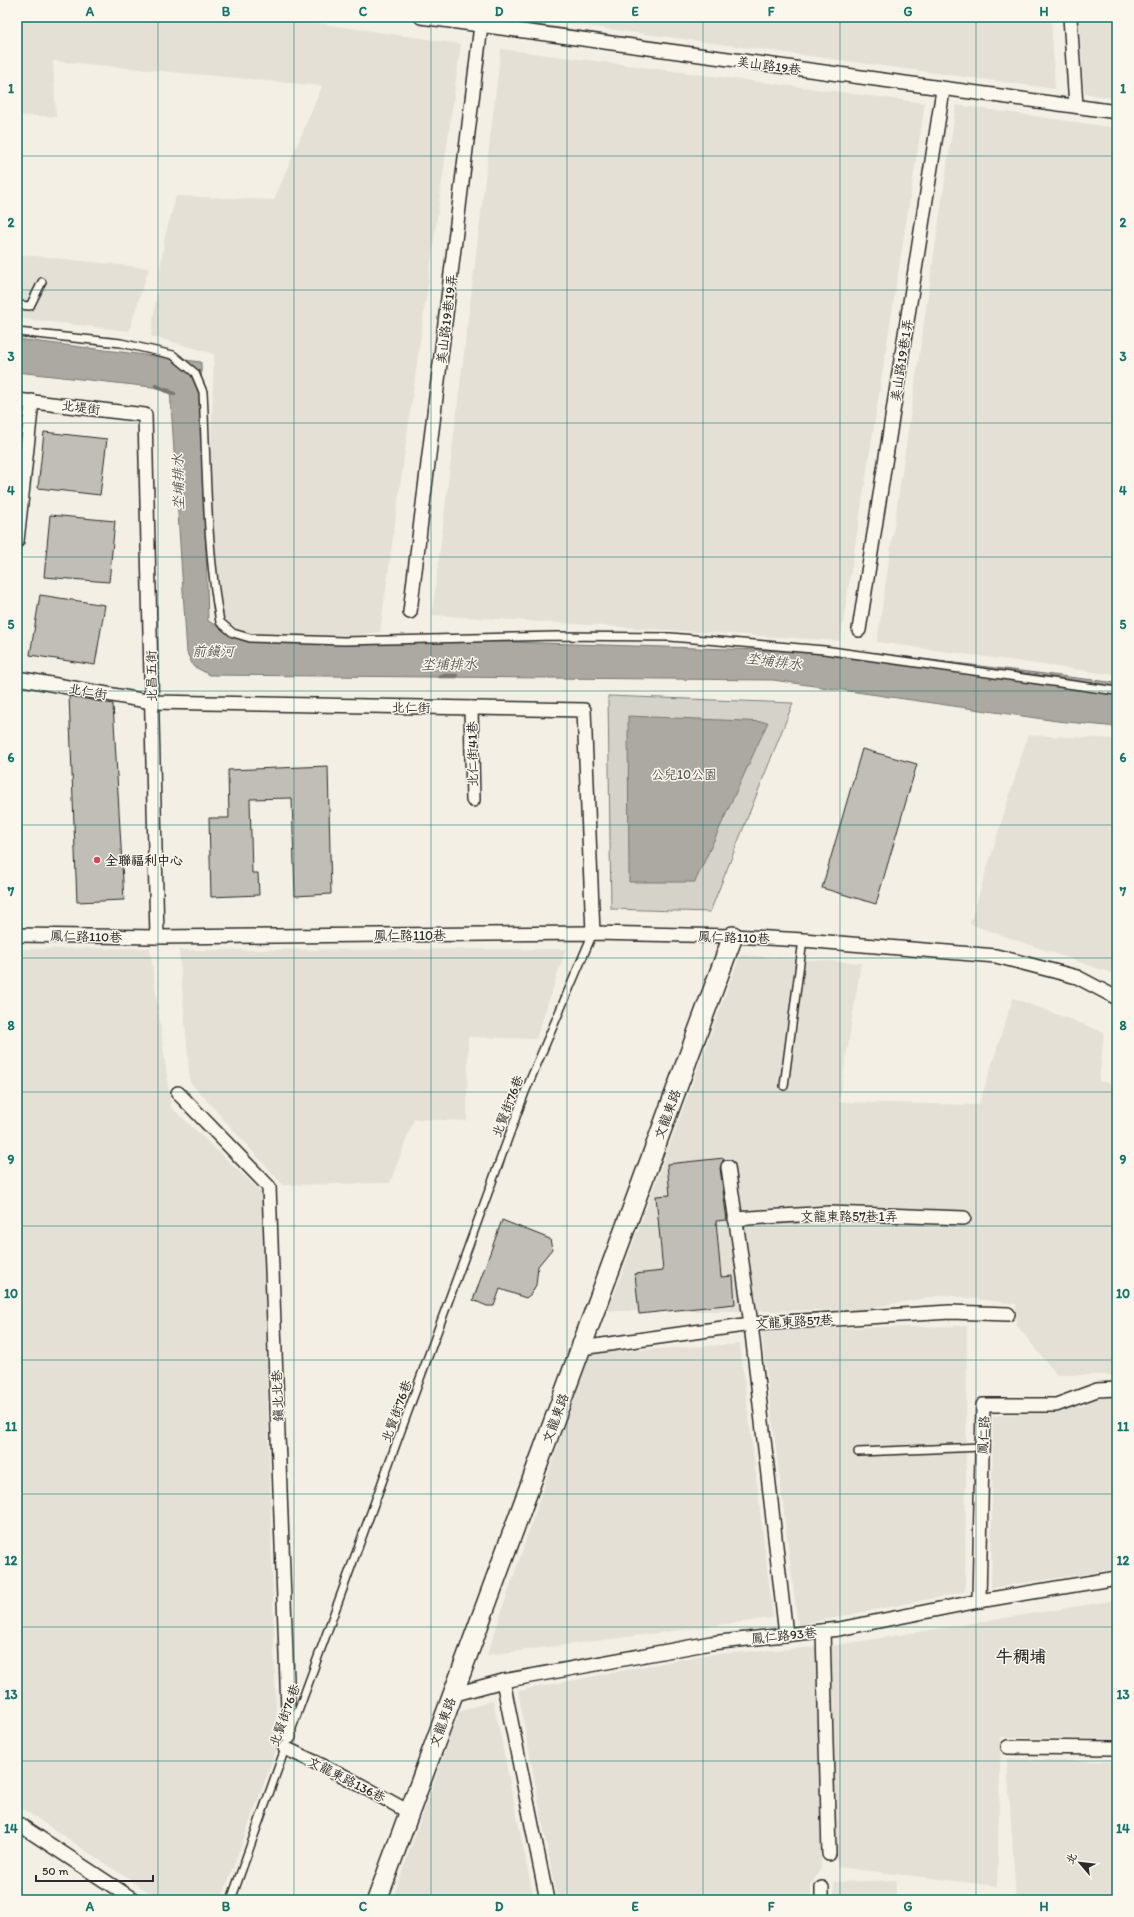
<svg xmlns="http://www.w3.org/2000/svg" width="1134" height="1917" font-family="Itim,'LXGW WenKai TC',sans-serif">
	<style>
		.built { fill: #e4e0d6 }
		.green { fill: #d5d2c9; stroke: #807e7a }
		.water { fill: #aca9a2; stroke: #787772 }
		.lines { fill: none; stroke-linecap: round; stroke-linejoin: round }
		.stream { stroke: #787772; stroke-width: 4.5 }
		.building { fill: #c0beb6; stroke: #2b2b2b }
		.lane-casing { stroke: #2b2b2b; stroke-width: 10 }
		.street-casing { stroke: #2b2b2b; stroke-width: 16 }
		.secondary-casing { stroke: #2b2b2b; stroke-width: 22 }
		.lane { stroke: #fbf7ec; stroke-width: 7 }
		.street { stroke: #fbf7ec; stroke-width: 13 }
		.secondary { stroke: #fbf7ec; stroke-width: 19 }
		.grid { fill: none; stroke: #0f766e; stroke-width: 1; stroke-opacity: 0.55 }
		.poi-dot { fill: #d1495b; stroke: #fbf7ec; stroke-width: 1.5 }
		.labels { text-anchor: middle; stroke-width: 3; stroke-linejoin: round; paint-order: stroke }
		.street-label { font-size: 13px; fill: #2b2b2b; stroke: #fbf7ec }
		.park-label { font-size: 13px; fill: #565552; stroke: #fbf7ec }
		.poi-label { font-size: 13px; font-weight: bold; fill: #2b2b2b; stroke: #fbf7ec; text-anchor: start }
		.water-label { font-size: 14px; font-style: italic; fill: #585755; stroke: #fbf7ec }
		.district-label { font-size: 17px; font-weight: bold; fill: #2b2b2b; stroke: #fbf7ec }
		.neatline { fill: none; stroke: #0f766e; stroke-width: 1.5 }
		.grid-label { font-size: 13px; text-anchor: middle; font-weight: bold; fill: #0f766e }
	</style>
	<rect width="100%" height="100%" fill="#f3efe4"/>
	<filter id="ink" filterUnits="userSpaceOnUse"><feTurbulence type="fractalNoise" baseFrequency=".025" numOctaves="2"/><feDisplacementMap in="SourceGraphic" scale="8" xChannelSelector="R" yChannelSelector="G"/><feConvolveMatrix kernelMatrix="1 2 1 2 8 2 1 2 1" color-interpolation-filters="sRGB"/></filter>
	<g filter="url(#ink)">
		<!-- built -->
		<g class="built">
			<polygon points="17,17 276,17 461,44 380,632 303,642 246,633 214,615 207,568 214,354 151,336 165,236 176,196 274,200 322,86 53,61 56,117 17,115"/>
			<polygon points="519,17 1051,17 1055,89"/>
			<polygon points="1079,17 1117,17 1117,99 1084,93"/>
			<polygon points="501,49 925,103 840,641 432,615"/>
			<polygon points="956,105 1117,128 1117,675 877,642"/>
			<polygon points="17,254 149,268 129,331 17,318"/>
			<polygon points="1028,735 1117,739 1117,975 970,924"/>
			<polygon points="150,948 171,1107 262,1193 277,1748 221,1900 160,1900 17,1805 17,949"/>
			<polygon points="566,949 536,1039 468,1037 467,1121 414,1119 390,1183 283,1185 190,1082 179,950"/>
			<polygon points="740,955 861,963 839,1102 979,1105 1013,998 1104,1032 1099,1081 1117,1085 1117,1375 1057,1375 1017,1326 1016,1304 944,1295 863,1309 768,1311 608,1311"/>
			<polygon points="967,1326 965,1592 798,1625 761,1329"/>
			<polygon points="740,1344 773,1618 487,1655 589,1353"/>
			<polygon points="1092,1398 1117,1398 1117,1569 991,1588 993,1416 1084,1406"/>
			<polygon points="1117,1600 1117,1739 1001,1737 997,1886 837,1867 831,1646"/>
			<polygon points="816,1647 821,1868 811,1885 811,1900 557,1900 518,1691 703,1655"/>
			<polygon points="493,1700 534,1900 392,1900 459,1712"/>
			<polygon points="1007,1759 1117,1762 1117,1900 1016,1900"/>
			<polygon points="896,1880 896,1900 834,1900 834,1882"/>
		</g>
		<!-- green -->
		<polygon class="green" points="608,696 793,703 710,912 611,909"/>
		<!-- water -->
		<g class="water">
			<polygon points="17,339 201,362 208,621 238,638 416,639 883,654 1117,683 1117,727 1057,721 773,680 210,675 193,666 187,653 170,389 17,372"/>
			<polygon points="628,716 768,722 695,882 629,882"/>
		</g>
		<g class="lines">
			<!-- stream -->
			<g class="stream">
				<polyline points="156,386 174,394"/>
				<polyline points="440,676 456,676"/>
			</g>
		</g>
		<!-- building -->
		<g class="building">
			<polygon points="44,432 107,439 100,495 38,488"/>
			<polygon points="50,515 115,521 109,582 44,577"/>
			<polygon points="40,595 105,605 95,665 30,655"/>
			<polygon points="69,696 113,704 124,900 77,902"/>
			<polygon points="862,749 917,764 876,904 822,888"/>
			<polygon points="328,766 331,894 295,896 292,798 250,799 252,873 258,873 259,895 211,897 209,818 229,818 228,770"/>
			<polygon points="724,1158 720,1168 727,1220 716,1221 721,1277 733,1276 735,1304 639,1314 635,1274 663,1271 656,1196 670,1195 667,1164"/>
			<polygon points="502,1220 550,1239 552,1249 538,1266 536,1285 531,1294 526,1298 500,1289 494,1306 487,1306 473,1300"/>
		</g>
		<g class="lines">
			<!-- lane casing -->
			<g class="lane-casing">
				<g id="lane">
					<polyline points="17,305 30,306 42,282"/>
					<path d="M17,332L121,343L173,355L195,373L203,392C207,469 206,546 220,622L233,633L250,638L344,641L556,636L670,637L824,650L1117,691"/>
					<polyline points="784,1086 803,940"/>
					<polyline points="858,1452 982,1447"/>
					<polyline points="292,1728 525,1092 593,933"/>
					<polyline points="231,1900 286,1746"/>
				</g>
			</g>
			<!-- street casing -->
			<g class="street-casing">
				<g id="street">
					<polyline points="421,17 1117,112"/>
					<polyline points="1070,17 1076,106"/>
					<polyline points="17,400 145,415 157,937"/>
					<polyline points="17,541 32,401"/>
					<polyline points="410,612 482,17"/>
					<polyline points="859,630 943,90"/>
					<polyline points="17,678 152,702 584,710 593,933"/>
					<polyline points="471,708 473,800"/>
					<polyline points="17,935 157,937 593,933 733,936 803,940 996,956 1077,977 1117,998"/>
					<polyline points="178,1093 269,1187 289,1737"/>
					<polyline points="728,1167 751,1324 786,1635"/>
					<polyline points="735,1219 830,1213 964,1218"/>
					<polyline points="581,1348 751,1324 950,1312 1008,1314"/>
					<polyline points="979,1601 983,1405 1056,1405 1097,1390 1117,1389"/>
					<polyline points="823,1631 829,1854"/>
					<polyline points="503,1681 547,1900"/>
					<polyline points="452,1695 503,1681 711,1643 839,1629 979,1601 1117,1578"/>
					<polyline points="1008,1747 1117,1748"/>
					<polyline points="285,1748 344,1776 409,1812"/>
					<polyline points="17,1823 134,1900"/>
					<polyline points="822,1900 822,1888"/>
				</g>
			</g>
			<!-- secondary casing -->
			<g class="secondary-casing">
				<polyline id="secondary" points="377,1900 733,936"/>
			</g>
			<!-- lane -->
			<use href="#lane" class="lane"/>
			<!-- street -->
			<use href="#street" class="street"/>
			<!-- secondary -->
			<use href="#secondary" class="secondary"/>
		</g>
	</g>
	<!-- grid -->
	<path class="grid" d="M158,17V1900M294,17V1900M431,17V1900M567,17V1900M703,17V1900M840,17V1900M976,17V1900M17,156H1117M17,290H1117M17,423H1117M17,557H1117M17,691H1117M17,825H1117M17,958H1117M17,1092H1117M17,1226H1117M17,1360H1117M17,1494H1117M17,1627H1117M17,1761H1117"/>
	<!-- markers -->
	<circle class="poi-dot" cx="97" cy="860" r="4"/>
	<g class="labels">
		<!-- street labels -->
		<g class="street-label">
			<text transform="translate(769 65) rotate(8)" y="5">美山路19巷</text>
			<text transform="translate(446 319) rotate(-83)" y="5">美山路19巷19弄</text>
			<text transform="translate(901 360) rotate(-81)" y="5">美山路19巷1弄</text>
			<text transform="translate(81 407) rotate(7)" y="5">北堤街</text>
			<text transform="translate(151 676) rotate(-91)" y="5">北昌五街</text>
			<text transform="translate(88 691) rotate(10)" y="5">北仁街</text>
			<text transform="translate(411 707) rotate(1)" y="5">北仁街</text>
			<text transform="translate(472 754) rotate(-91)" y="5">北仁街41巷</text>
			<text x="410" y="940">鳳仁路110巷</text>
			<text transform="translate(86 936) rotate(1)" y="5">鳳仁路110巷</text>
			<text transform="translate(734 937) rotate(2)" y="5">鳳仁路110巷</text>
			<text transform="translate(507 1106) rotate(-69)" y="5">北賢街76巷</text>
			<text transform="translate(667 1114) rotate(-70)" y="5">文龍東路</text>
			<text x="849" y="1221">文龍東路57巷1弄</text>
			<text transform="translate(794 1321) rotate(-3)" y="5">文龍東路57巷</text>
			<text transform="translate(277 1396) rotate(-92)" y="5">鎮北北巷</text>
			<text transform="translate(396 1411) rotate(-70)" y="5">北賢街76巷</text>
			<text transform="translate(555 1418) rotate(-70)" y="5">文龍東路</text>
			<text transform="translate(983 1435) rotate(-88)" y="5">鳳仁路</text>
			<text transform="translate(784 1635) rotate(-6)" y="5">鳳仁路93巷</text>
			<text transform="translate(284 1715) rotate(-70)" y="5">北賢街76巷</text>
			<text transform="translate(442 1722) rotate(-70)" y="5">文龍東路</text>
			<text transform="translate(347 1779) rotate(27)" y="5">文龍東路136巷</text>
		</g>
		<!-- park labels -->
		<g class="park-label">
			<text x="684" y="779">公兒10公園</text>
		</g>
		<!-- poi labels -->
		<g class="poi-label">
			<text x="105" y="865">全聯福利中心</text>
		</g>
		<!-- water labels -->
		<g class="water-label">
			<text transform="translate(178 482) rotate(-91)" y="5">坔埔排水</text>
			<text x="213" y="656">前鎮河</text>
			<text transform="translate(774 661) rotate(7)" y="5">坔埔排水</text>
			<text transform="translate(449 664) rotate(-1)" y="5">坔埔排水</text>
		</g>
		<!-- district labels -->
		<g class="district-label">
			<text x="1021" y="1662">牛稠埔</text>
		</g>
	</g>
	<!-- margin -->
	<rect width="1134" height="1917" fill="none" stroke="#fbf7ec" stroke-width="44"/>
	<!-- north arrow -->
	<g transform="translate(1080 1863) rotate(298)" stroke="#fbf7ec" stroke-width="3" paint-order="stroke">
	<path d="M0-3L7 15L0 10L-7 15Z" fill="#2b2b2b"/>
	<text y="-6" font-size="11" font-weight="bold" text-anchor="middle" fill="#2b2b2b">北</text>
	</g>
	<!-- scale -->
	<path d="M36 1875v6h117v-6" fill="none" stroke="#2b2b2b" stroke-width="2"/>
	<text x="42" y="1875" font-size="12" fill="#2b2b2b" stroke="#fbf7ec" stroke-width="3" paint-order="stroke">50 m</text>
	<rect x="22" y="22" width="1090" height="1873" class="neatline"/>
	<g class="grid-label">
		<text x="90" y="16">A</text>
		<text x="226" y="16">B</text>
		<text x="363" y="16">C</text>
		<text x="499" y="16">D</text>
		<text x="635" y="16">E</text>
		<text x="771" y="16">F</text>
		<text x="908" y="16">G</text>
		<text x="1044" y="16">H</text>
		<text x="11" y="93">1</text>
		<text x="1123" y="93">1</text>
		<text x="11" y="227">2</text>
		<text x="1123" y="227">2</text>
		<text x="11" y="361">3</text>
		<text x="1123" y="361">3</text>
		<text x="11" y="495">4</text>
		<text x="1123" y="495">4</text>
		<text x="11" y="629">5</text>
		<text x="1123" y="629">5</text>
		<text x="11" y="762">6</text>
		<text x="1123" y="762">6</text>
		<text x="11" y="896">7</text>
		<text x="1123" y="896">7</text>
		<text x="11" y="1030">8</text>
		<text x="1123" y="1030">8</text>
		<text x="11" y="1164">9</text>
		<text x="1123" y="1164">9</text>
		<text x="11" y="1298">10</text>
		<text x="1123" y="1298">10</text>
		<text x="11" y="1431">11</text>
		<text x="1123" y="1431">11</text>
		<text x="11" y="1565">12</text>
		<text x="1123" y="1565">12</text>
		<text x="11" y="1699">13</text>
		<text x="1123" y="1699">13</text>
		<text x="11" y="1833">14</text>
		<text x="1123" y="1833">14</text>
		<text x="90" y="1911">A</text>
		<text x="226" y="1911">B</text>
		<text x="363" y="1911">C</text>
		<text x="499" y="1911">D</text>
		<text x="635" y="1911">E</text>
		<text x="771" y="1911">F</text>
		<text x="908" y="1911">G</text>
		<text x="1044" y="1911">H</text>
	</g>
</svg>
